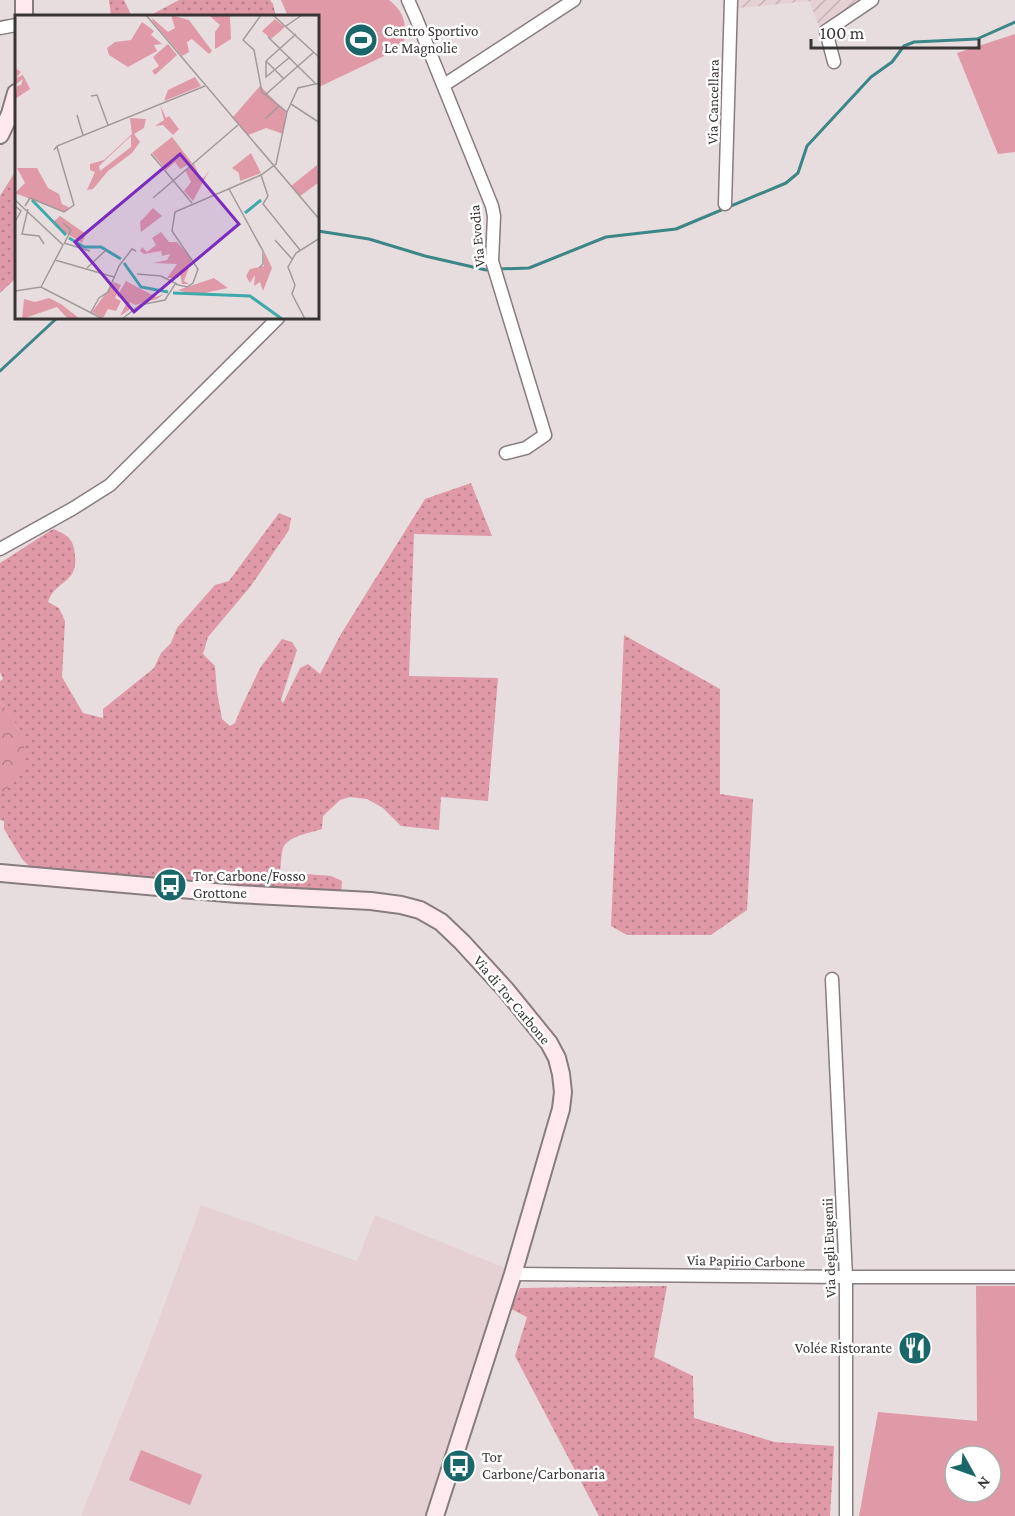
<svg xmlns="http://www.w3.org/2000/svg" width="1015" height="1516" font-family="'Crimson Pro',serif">
	<style>
		.built { fill: #e5d0d4 }
		.industrial { fill: url(#industrial-furrows) }
		.grass { fill: url(#grass-dots) }
		.forest { fill: url(#forest-crowns) }
		.pitch { fill: #df99a7; fill-rule: evenodd }
		.lines { fill: none; stroke-linecap: round; stroke-linejoin: round }
		.stream { stroke: #3c8687; stroke-width: 3 }
		.street-casing { stroke: #877c7e; stroke-width: 15 }
		.secondary-casing { stroke: #877c7e; stroke-width: 20 }
		.street { stroke: #fff; stroke-width: 12 }
		.secondary { stroke: #feeaee; stroke-width: 16 }
		.labels { text-anchor: middle; stroke-width: 5; stroke-linejoin: round; paint-order: stroke }
		.poi-label { font-size: 15px; fill: #393535; stroke: #fff; text-anchor: start }
		.street-label { font-size: 15px; fill: #393535; stroke: #fff }
		.inset-river { fill: none; stroke: #3ea9aa; stroke-width: 3 }
		.inset-road { fill: none; stroke: #a29a9a; stroke-width: 1.5 }
		.view { fill: #7b2cbf; fill-opacity: 0.15; stroke: #7b2cbf; stroke-width: 3 }
		.inset-edge { fill: none; stroke: #393535; stroke-width: 3 }
	</style>
	<defs>
		<pattern id="industrial-furrows" width="10" height="10" patternUnits="userSpaceOnUse" patternTransform="scale(1.5)"><rect width="10" height="10" fill="#e5d0d4"/><path d="M-1 1l2-2M0 10L10 0M9 11l2-2" fill="none" stroke="#c5b3b7"/></pattern>
		<pattern id="grass-dots" width="8" height="8" patternUnits="userSpaceOnUse" patternTransform="scale(1.5)"><rect width="8" height="8" fill="#df99a7"/><path d="M2 2h.1M6 6h.1" fill="none" stroke="#b67e89" stroke-width="1.8" stroke-linecap="round"/></pattern>
		<pattern id="forest-crowns" width="20" height="18" patternUnits="userSpaceOnUse" patternTransform="scale(1.5)"><rect width="20" height="18" fill="#df99a7"/><path d="M2 6a3 3 0 1 1 6 0M12 15a3 3 0 1 1 6 0" fill="none" stroke="#b67e89"/></pattern>
	</defs>
	<rect width="100%" height="100%" fill="#e8ddde"/>
	<!-- built -->
	<polygon class="built" points="201,1205 357,1261 375,1215 505,1268 425,1516 81,1516 150,1344"/>
	<!-- industrial -->
	<polygon class="industrial" points="738,0 863,0 820,29 809,1 738,8"/>
	<!-- grass -->
	<g class="grass">
		<polygon points="109,0 124,0 131,15 133,16 111,16"/>
		<polygon points="179,0 270,0 273,4 276,16 149,16"/>
		<polygon points="16,172 16,278 0,293 0,196 13,175"/>
		<path d="M471,483L492,536L414,534L409,676L498,678L488,801L441,797L439,830L401,826L383,808L367,799L350,797L340,800L323,816L322,829C310,833 288,836 283,848C281,854 281,865 280,872L331,876L342,881L341,894L33,870L22,859L4,829V821L0,820V792H2L23,735L0,701V681L3,679L0,672V563L53,529C68,535 74,539 75,556C76,561 75,569 72,574C64,585 53,587 48,602L59,608L65,621L62,677L83,713L103,718V709L154,668L161,653L171,643L177,628L215,585L229,581L279,513L291,518L289,530L250,587L208,637L203,654L215,666L217,692L222,719L230,726L235,723L241,708L260,668L282,639L292,642L297,650L281,700L283,703L300,668L308,664L320,674L341,634L425,499Z"/>
		<polygon points="624,635 720,689 720,794 753,799 747,910 711,935 627,935 611,926"/>
		<polygon points="667,1286 654,1357 693,1376 694,1418 775,1442 834,1446 830,1516 599,1516 515,1356 527,1317 511,1309 520,1288"/>
	</g>
	<!-- forest -->
	<polygon class="forest" points="0,701 24,735 24,765 13,784 2,792 0,792"/>
	<!-- pitch -->
	<g class="pitch">
		<path d="M281,0H389C406,13 407,27 403,47L319,87L318,16H288Z"/>
		<polygon points="1015,34 1015,152 998,154 957,53"/>
		<path d="M976,1286H1015V1516H859L878,1412L977,1421ZM955,1456H991V1492H955Z"/>
		<polygon points="141,1450 202,1475 190,1505 129,1480"/>
	</g>
	<g class="lines">
		<!-- stream -->
		<g class="stream">
			<polyline points="318,231 369,239 425,256 486,270 491,270"/>
			<polyline points="498,269 529,268 606,237 676,229 786,183 798,173 807,146 871,77 892,62 904,46 914,42 977,39 1015,22"/>
			<polyline points="0,371 57,318"/>
		</g>
		<!-- street casing -->
		<g class="street-casing">
			<g id="street">
				<polyline points="408,0 416,18 492,206 494,216 492,261 545,435 526,448 506,453"/>
				<polyline points="0,28 16,25"/>
				<polyline points="834,62 826,31 872,0"/>
				<polyline points="444,85 574,0"/>
				<polyline points="725,204 731,0"/>
				<polyline points="0,549 72,509 110,485 278,318"/>
				<polyline points="832,979 846,1277 846,1516"/>
				<polyline points="513,1274 846,1277 1015,1277"/>
			</g>
		</g>
		<!-- secondary casing -->
		<g class="secondary-casing">
			<g id="secondary">
				<polyline points="24,16 24,0"/>
				<polyline points="0,135 10,114 16,93"/>
				<polyline points="0,873 237,894 371,901 401,905 420,910 441,922 462,942 506,990 549,1043 557,1058 561,1074 563,1092 561,1109 513,1274 435,1516"/>
			</g>
		</g>
		<!-- street -->
		<use href="#street" class="street"/>
		<!-- secondary -->
		<use href="#secondary" class="secondary"/>
	</g>
	<!-- icons -->
	<defs>
		<g id="stadium-disc" transform="scale(1.725)"><circle r="9.5" fill="#196768" stroke="#fff"/><path d="M0-5a6.5 5 0 1 0 0 10a6.5 5 0 1 0 0-10ZM-3.5-1.8h7v3.6h-7Z" fill="#fff"/></g>
		<g id="bus-disc" transform="scale(1.725)"><circle r="9.5" fill="#196768" stroke="#fff"/><path d="M-5-6H5V4H4V6H2V4H-2V6H-4V4H-5ZM-3.5-4V0h7V-4ZM-3.5 1.2v1.5H-2V1.2ZM2 1.2v1.5H3.5V1.2Z" fill="#fff"/></g>
		<g id="restaurant-disc" transform="scale(1.725)"><circle r="9.5" fill="#196768" stroke="#fff"/><path d="M-5-6h1v4h1v-4h1v4h1v-4h1v5L-1.5 .5V6h-2V.5L-5-1ZM5-6V6H3V1.5H1.5Q1.5-4 5-6Z" fill="#fff"/></g>
	</defs>
	<g fill-rule="evenodd">
		<use href="#stadium-disc" x="361" y="40"/>
		<use href="#bus-disc" x="170" y="885"/>
		<use href="#restaurant-disc" x="915" y="1348"/>
		<use href="#bus-disc" x="459" y="1466"/>
	</g>
	<g class="labels">
		<!-- poi labels -->
		<g class="poi-label">
			<text x="384" y="36">Centro Sportivo<tspan x="384" dy="17">Le Magnolie</tspan></text>
			<text x="193" y="881">Tor Carbone/Fosso<tspan x="193" dy="17">Grottone</tspan></text>
			<text x="892" y="1353" text-anchor="end">Volée Ristorante</text>
			<text x="482" y="1462">Tor<tspan x="482" dy="17">Carbone/Carbonaria</tspan></text>
		</g>
		<!-- street labels -->
		<g class="street-label">
			<text transform="translate(713 102) rotate(-89)" y="5">Via Cancellara</text>
			<text transform="translate(477 236) rotate(-95)" y="5">Via Evodia</text>
			<text transform="translate(512 1000) rotate(50)" y="5">Via di Tor Carbone</text>
			<text transform="translate(829 1248) rotate(-92)" y="5">Via degli Eugenii</text>
			<text transform="translate(746 1261) rotate(1)" y="5">Via Papirio Carbone</text>
		</g>
	</g>
	<!-- overview -->
	<g transform="translate(15 15)">
		<rect width="304" height="304" fill="#e8ddde"/>
		<path d="M260,4L270,12L256,24L247,16ZM236,138L246,158L225,166L224,158L217,153ZM179,149L185,162L189,163L195,154L178,186L169,176L176,167L170,155ZM138,193L147,201L126,217L125,207ZM146,217L154,227H162L177,244L169,266L174,269H167L165,258L163,263H152L162,249L138,248L152,245L155,239L147,241L146,236L129,239L125,236L127,232L132,237L141,230L137,223ZM199,263L213,273L181,280L163,275ZM111,266L141,282L149,279L142,284L120,290L115,287L114,295L105,301L112,287L102,281ZM34,283L46,289L65,304H53L42,292L7,304L9,284L20,287Z" fill="#df99a7"/>
		<path d="M156,0L174,5L197,36L194,39L177,24L172,27L174,37L167,41L138,7L137,3L153,17L160,13ZM215,0L216,24L200,34V17L205,10L195,1ZM127,7L139,16L136,20L147,29L139,30L142,36L113,52L94,40L92,33L100,27L116,25ZM0,53L6,57L1,63L8,60L15,74L0,84L2,71L6,70L8,64L0,70ZM180,62L186,71L149,86L153,75ZM145,90L151,103L154,101L164,114L158,120L148,110L140,111L149,105ZM115,103L131,104L129,113L119,119L125,127L117,138L93,156L78,174L72,175L80,157L75,155V149L89,145L117,119ZM116,121V132L85,156L84,151ZM2,153H22L33,173L44,179L47,189L55,193L49,197L0,178L10,168ZM249,236L257,253L248,276L245,267L239,271L240,260L235,268L231,261L235,254L249,251Z" fill="#df99a7" fill-rule="evenodd"/>
		<path d="M153,29L162,40L140,60L137,56L144,51L138,42ZM245,71L271,97L268,119L251,113L233,120L218,102ZM302,150L303,168L285,181L276,171Z" fill="#df99a7"/>
		<path d="M157,122L177,148L165,154L160,147L151,155L137,138ZM45,201L71,219L67,228L41,212L38,207ZM99,267L106,270L100,283L106,286L101,296L93,294L88,303L77,297Z" fill="#df99a7"/>
		<path class="inset-river" d="M17,185L51,220M230,198L246,185M54,223L69,232H86L106,244M109,248L126,272L153,277M158,278L235,281L267,304"/>
		<path class="inset-road" d="M131,0L305,205M246,0L228,25L239,35L247,77L272,97M258,0L305,43M271,11L287,0M253,22L300,68M251,46V62L275,42M251,46L281,19M251,46L269,64M250,80L299,37M76,81L82,80L93,110M276,89L305,108M62,100L68,120M250,104L264,91M39,135L42,131L190,71M136,139L177,188M246,160L253,181L248,189L285,235M214,174L248,236V249L244,253M138,183L223,110M0,185L48,230L26,272M0,191L6,196L0,207M10,191L15,183L49,197L59,190L42,132M13,194L7,219L24,221L29,229M48,208L56,215L49,229M260,225L277,244M49,228L75,236M40,245L99,262M72,253L91,235M122,259L146,261L162,269M0,276L26,272L88,304M76,297L84,283L93,277L104,251L117,234L121,236M107,304L125,290L150,285L160,269L172,272L178,268L183,254L157,216L160,197L246,160L261,149L272,97L283,73L305,68M290,304L277,279L280,270L273,252L281,238L305,223"/>
		<path class="view" d="M165,139L224,209L119,297L60,227Z"/>
		<rect width="304" height="304" class="inset-edge"/>
	</g>
	<!-- north arrow -->
	<g transform="translate(973 1474) rotate(130)"><circle r="28" fill="#ffffff" stroke="#b0aeae" stroke-width="1.5"/>
	<path d="M0-4.5L10 22L0 15L-10 22Z" fill="#196768"/>
	<text y="-9" font-size="16" font-weight="bold" text-anchor="middle" fill="#393535">N</text>
	</g>
	<!-- scale -->
	<path d="M811 39v9h168v-9" fill="none" stroke="#393535" stroke-width="3"/>
	<text x="820" y="39" font-size="18" fill="#393535" stroke="#ffffff" stroke-width="4.5" paint-order="stroke">100 m</text>
</svg>
